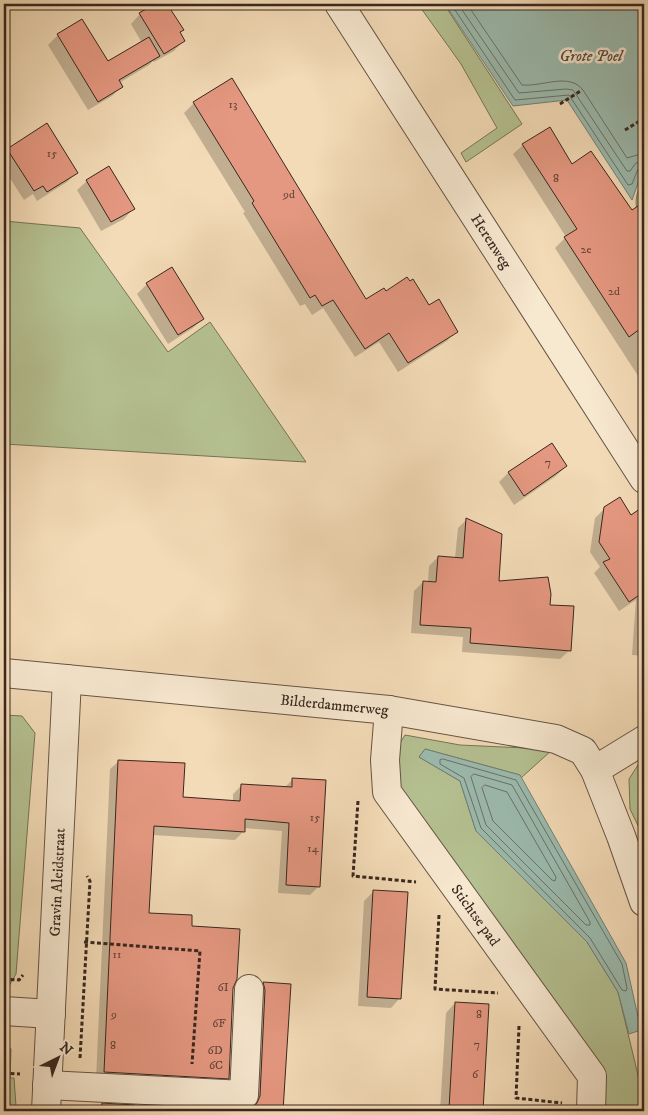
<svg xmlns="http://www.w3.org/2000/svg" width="648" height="1115" font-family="'IM FELL DW Pica',serif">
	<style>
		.green { fill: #b5c192; stroke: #767458 }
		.water { fill: #9bbbaf; stroke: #738075 }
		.shadow { fill: #0003 }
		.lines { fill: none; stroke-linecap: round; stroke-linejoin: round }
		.shore { stroke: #6a7167; stroke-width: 1 }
		.building { fill: #e59881; stroke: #38271f }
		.minor-casing { stroke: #675445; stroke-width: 30 }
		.path { stroke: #38271f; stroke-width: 3; stroke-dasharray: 4 2.5; stroke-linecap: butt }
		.minor { stroke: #f7e8d0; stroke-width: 28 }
		.labels { text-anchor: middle; stroke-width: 5; stroke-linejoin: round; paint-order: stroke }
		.number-label { font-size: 12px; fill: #634338 }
		.street-label { font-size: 15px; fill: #38271f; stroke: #f7e8d0 }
		.water-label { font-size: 16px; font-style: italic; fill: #514c43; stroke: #f7e8d0 }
	</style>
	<rect width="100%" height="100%" fill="#f3dbb7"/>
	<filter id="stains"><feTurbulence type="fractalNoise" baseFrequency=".004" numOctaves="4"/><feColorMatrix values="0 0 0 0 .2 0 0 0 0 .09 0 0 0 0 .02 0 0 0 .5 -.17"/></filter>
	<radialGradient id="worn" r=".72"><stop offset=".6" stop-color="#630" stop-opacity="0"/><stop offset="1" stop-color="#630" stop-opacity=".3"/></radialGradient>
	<!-- green -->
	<g class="green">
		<polygon points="418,4 444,4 522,124 466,162 461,153 497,128 461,64"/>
		<path d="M644,177V227C633,205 634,198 644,177Z"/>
		<polygon points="4,221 80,228 168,352 210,322 306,462 4,444"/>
		<polygon points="4,715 22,716 35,733 16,974 9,986 4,987"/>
		<polygon points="405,735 460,745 546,749 552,750 521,778 520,775 425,749 419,757 460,781 476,831 587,942 618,992 644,1100 644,1111 602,1111 401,794 399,781 398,746"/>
		<polygon points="644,759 644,838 630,809 629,779 638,765"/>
		<polygon points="4,1041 11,1049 10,1078 14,1078 16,1106 9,1107 9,1111 4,1111"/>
	</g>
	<!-- water -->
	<g class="water">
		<polygon points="445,4 644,4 644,171 642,172 632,200 567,100 513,106"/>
		<polygon points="425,749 520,775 626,963 641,1030 629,1034 618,992 587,942 476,831 460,781 419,757"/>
	</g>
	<!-- shadow -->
	<g class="shadow">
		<polygon points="157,4 166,4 182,30 179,33 183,41 174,51 154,62 153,61 149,65 119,83 122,86 112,96 88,110 48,45 58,35 107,63 142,43 131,24 140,14"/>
		<polygon points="231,80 366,301 385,292 429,306 456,331 447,341 398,372 379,342 355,357 323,308 312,315 305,304 300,306 243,213 245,212 184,113 194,103"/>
		<polygon points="46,125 76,173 67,182 37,201 33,194 24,200 4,169 4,154"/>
		<polygon points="523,145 572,166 632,212 644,203 644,385 555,248 566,237 513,154"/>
		<polygon points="87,181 133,209 124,219 101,231 77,190"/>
		<polygon points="147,284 202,319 193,328 168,344 137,294"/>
		<polygon points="551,445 566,466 556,476 514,505 499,482 508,473"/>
		<polygon points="605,508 631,517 640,511 644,517 644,656 632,655 636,600 619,611 594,573 600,567 590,552 595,518"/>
		<polygon points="467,519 498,582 548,606 570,650 560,659 462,652 463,637 411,633 414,591 423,582 428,582 429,566 438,557 455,558 458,528"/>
		<polygon points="119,761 182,798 233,802 233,794 242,785 284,788 293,779 319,886 310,895 278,893 282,831 244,828 243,832 235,840 152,835 148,914 190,927 232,988 228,1078 220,1086 96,1080 110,769"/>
		<polygon points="374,891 400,998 391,1008 358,1006 364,901"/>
		<polygon points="263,983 289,985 282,1111 246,1111 250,1110 252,1105 255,991"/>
		<polygon points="455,1003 482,1110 481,1111 440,1111 446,1013"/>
		<polygon points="102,1105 231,1111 96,1111"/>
	</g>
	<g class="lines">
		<!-- shore -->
		<g class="shore">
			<polyline points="451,4 515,100 569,95 628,185 632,184 638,169 644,167"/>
			<polyline points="458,4 519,93 566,89 573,90 627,171 630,171 636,163 644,161"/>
			<path d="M467,4L522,85C542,87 569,72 583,90L627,158L644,153"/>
			<polygon points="443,759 516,780 622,964 627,988 626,991 622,990 590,938 481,828 464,778 440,764 440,760"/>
			<polygon points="474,774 512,785 590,922 590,925 586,925 486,825 471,777"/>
			<polygon points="485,785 507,792 556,877 555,881 552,880 493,821 482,788"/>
		</g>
	</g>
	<!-- building -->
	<g class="building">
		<polygon points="155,4 167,4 184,30 180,32 185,41 164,54 139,13"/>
		<polygon points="82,19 108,61 149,37 160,56 119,80 123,87 98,102 57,34"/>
		<polygon points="232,78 366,299 384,288 386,291 407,277 410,281 413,279 429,305 439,299 458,332 408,363 389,333 365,349 333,300 322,306 315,295 310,298 252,203 254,201 193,102"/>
		<polygon points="47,123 78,173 47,192 43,186 34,191 7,149"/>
		<polygon points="550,127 572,164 591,151 632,210 644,202 644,326 629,337 564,237 577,229 522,144"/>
		<polygon points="109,166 135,209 111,222 86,180"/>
		<polygon points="172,267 204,319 178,335 146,283"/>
		<polygon points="552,443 567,466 524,496 508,472"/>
		<polygon points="620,497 631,515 644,506 644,592 629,602 603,562 610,559 599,542 604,507"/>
		<polygon points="466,518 502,534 499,581 548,577 551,594 550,605 574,606 571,651 470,643 471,628 420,625 423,581 436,582 438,556 463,558"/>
		<polygon points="118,760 185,763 183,797 240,801 241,784 292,787 292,778 326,780 320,887 286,885 289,823 245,819 245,832 154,826 149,913 192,915 192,926 240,929 237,979 233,988 229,1079 104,1072"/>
		<polygon points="373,890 408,892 401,999 367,997"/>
		<polygon points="263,982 291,984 283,1111 193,1111 193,1108 244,1111 252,1109 257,1103 260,1096 265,990"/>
		<polygon points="455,1002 489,1004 483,1111 449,1109"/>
		<polygon points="102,1103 135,1105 135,1111 101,1111"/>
	</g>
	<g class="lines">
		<!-- minor casing -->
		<g class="minor-casing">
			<g id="minor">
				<path id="s1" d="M339,4L644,479"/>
				<path id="s2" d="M4,673L389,710L556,739L583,751L595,770L621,836L644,902"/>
				<path id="s3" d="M389,710L385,760L387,792L592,1076L591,1111"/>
				<polyline points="595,770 644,740"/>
				<polyline points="4,1011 51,1014"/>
				<polyline points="47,1085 244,1095 249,989"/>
				<path id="s4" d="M46,1111L67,679"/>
			</g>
		</g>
		<!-- path -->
		<g class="path">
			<polyline points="374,9 382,4"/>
			<polyline points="560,104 582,90"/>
			<polyline points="625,130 643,119 644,121"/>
			<polyline points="358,801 353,876 416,882"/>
			<polyline points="439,915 435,989 498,993"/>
			<polyline points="84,942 200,951 192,1064"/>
			<polyline points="4,979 19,980 23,975"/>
			<polyline points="519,1026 516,1098 562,1103"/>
			<polyline points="80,1058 90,881 87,876"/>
			<polyline points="4,1073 20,1074"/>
		</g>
		<!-- minor -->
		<use href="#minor" class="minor"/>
	</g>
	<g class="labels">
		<!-- number labels -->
		<g class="number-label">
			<text x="233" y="108">13</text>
			<text x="52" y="157">15</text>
			<text x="556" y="182">8</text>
			<text x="289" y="198">9d</text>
			<text x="586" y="253">2e</text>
			<text x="614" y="295">2d</text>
			<text x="548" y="466">7</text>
			<text x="315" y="821">15</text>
			<text x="313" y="852">14</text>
			<text x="117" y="958">11</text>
			<text x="223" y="991">6I</text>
			<text x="114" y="1018">9</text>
			<text x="479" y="1018">8</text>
			<text x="219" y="1027">6F</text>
			<text x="477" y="1048">7</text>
			<text x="113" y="1049">8</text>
			<text x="215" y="1054">6D</text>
			<text x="216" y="1069">6C</text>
			<text x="475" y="1078">6</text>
		</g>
		<!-- street labels -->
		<g class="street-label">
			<text dy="5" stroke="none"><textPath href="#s1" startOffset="282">Herenweg</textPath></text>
			<text dy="5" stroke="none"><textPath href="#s2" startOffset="332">Bilderdammerweg</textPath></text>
			<text dy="5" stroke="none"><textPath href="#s4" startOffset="229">Gravin Aleidstraat</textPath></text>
			<text dy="5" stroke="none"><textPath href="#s3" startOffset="234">Stichtse pad</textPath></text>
		</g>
		<!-- water labels -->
		<g class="water-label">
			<text x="591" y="61">Grote Poel</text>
		</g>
	</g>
	<!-- margin -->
	<rect width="648" height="1115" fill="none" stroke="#f3dbb7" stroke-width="20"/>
	<rect x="5" y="5" width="638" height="1105" fill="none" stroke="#38271f" stroke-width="2.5"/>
	<rect x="10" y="10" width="628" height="1095" fill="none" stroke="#38271f"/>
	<!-- north arrow -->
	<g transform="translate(58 1058) rotate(42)" stroke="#f7e8d0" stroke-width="4" paint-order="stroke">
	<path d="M0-4L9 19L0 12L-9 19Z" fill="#38271f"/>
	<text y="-8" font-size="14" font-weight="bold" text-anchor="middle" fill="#38271f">N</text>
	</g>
	<rect width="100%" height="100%" filter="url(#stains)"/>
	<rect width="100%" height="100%" fill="url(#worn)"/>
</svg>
